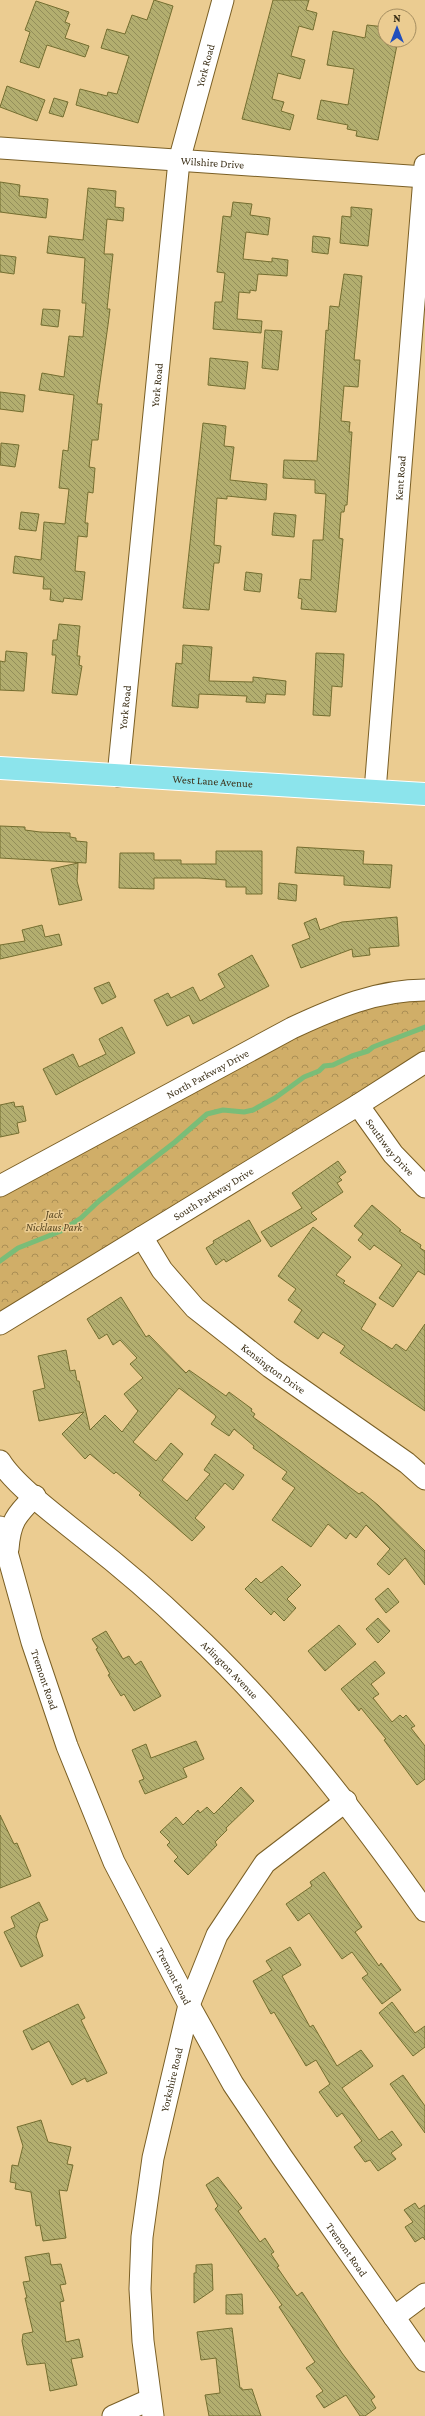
<svg xmlns="http://www.w3.org/2000/svg" width="425" height="2416" font-family="'Crimson Pro',serif">
	<style>
		.park { fill: url(#park-crowns) }
		.lines { fill: none; stroke-linecap: round; stroke-linejoin: round }
		.stream { stroke: #7abd78; stroke-width: 5 }
		.building { fill: url(#building-back-hatch); stroke: #746e30 }
		.minor-casing { stroke: #7a5f25; stroke-width: 23 }
		.major-casing { stroke: #fff; stroke-width: 24 }
		.minor { stroke: #fff; stroke-width: 21 }
		.major { stroke: #8ce4ec; stroke-width: 22 }
		.labels { text-anchor: middle; stroke-width: 3; stroke-linejoin: round; paint-order: stroke }
		.street-label { font-size: 11px; fill: #3c3018; stroke: #ebcc91 }
		.park-label { font-size: 11px; font-style: italic; fill: #584620; stroke: #ebcc91 }
	</style>
	<defs>
		<pattern id="park-crowns" width="20" height="18" patternUnits="userSpaceOnUse"><rect width="20" height="18" fill="#d0ae68"/><path d="M2 6a3 3 0 1 1 6 0M12 15a3 3 0 1 1 6 0" fill="none" stroke="#aa8e55"/></pattern>
		<pattern id="building-back-hatch" width="6" height="6" patternUnits="userSpaceOnUse"><rect width="6" height="6" fill="#b3ae6f"/><path d="M-1 5l2 2M0 0l6 6M5-1l2 2" fill="none" stroke="#938e5a"/></pattern>
	</defs>
	<rect width="100%" height="100%" fill="#ebcc91"/>
	<!-- park -->
	<polygon class="park" points="425,999 425,1054 0,1314 0,1191 287,1040 372,1006"/>
	<g class="lines">
		<!-- stream -->
		<polyline class="stream" points="0,1261 18,1248 61,1231 81,1218 99,1201 175,1142 207,1114 223,1110 244,1112 253,1110 275,1098 304,1077 319,1071 324,1066 333,1065 352,1056 368,1051 373,1047 425,1027"/>
	</g>
	<!-- building -->
	<g class="building">
		<polygon points="154,0 173,6 138,123 76,105 80,89 107,96 108,92 117,94 129,56 101,48 107,29 125,34 132,15 147,20"/>
		<polygon points="273,0 309,0 306,10 317,13 313,30 299,26 291,56 305,60 300,79 278,73 272,99 284,102 281,111 294,115 290,130 242,119"/>
		<polygon points="36,1 69,12 65,22 70,24 65,38 89,46 85,57 47,45 39,68 20,62 30,32 25,30"/>
		<polygon points="367,25 385,27 385,40 398,40 378,140 356,136 357,131 347,129 348,125 317,119 321,100 348,105 354,69 327,65 333,31 365,38"/>
		<polygon points="7,86 45,100 37,121 0,107"/>
		<polygon points="54,98 68,102 63,117 49,113"/>
		<polygon points="0,182 20,185 19,196 48,199 46,218 0,212"/>
		<polygon points="88,188 116,191 115,207 124,208 123,221 107,219 104,254 113,254 107,309 110,309 108,325 97,404 102,404 98,440 92,440 89,467 95,468 93,493 88,492 85,523 88,523 87,537 78,536 75,571 85,572 82,600 64,598 63,602 50,600 51,589 43,589 44,577 13,573 15,556 41,560 44,522 65,524 69,489 59,488 63,450 68,451 74,395 39,390 42,373 64,377 69,336 83,337 86,303 82,303 85,258 47,253 49,236 83,240"/>
		<polygon points="233,202 252,204 250,215 270,218 268,235 246,232 243,259 272,262 272,258 288,260 287,276 258,274 256,291 250,290 250,293 239,292 237,319 262,321 261,333 213,329 215,302 222,302 225,273 217,272 223,216 231,217"/>
		<polygon points="351,207 372,209 368,246 340,243 342,216 351,217"/>
		<polygon points="313,236 330,238 328,254 312,252"/>
		<polygon points="0,255 16,257 14,274 0,272"/>
		<polygon points="344,274 362,276 354,360 360,360 358,387 344,386 341,421 350,422 349,432 352,432 347,505 345,505 344,512 341,512 339,538 343,539 336,612 301,609 302,599 298,598 300,579 311,580 313,540 323,540 326,494 315,493 315,480 283,478 284,460 317,461 326,330 328,331 330,306 339,307"/>
		<polygon points="43,309 60,310 58,327 41,325"/>
		<polygon points="265,330 282,331 278,370 262,368"/>
		<polygon points="210,358 248,362 245,389 208,385"/>
		<polygon points="0,392 25,395 23,412 0,409"/>
		<polygon points="203,423 226,426 224,446 234,447 230,480 267,484 266,500 227,496 227,499 217,498 214,545 221,546 219,563 214,563 209,610 183,608"/>
		<polygon points="1,443 19,445 15,467 0,465"/>
		<polygon points="21,512 39,514 36,531 19,529"/>
		<polygon points="274,513 296,515 294,537 272,535"/>
		<polygon points="246,572 262,574 260,592 244,590"/>
		<polygon points="59,624 80,626 77,656 80,656 79,665 82,666 77,695 52,693 56,655 52,655 53,640 57,640"/>
		<polygon points="183,645 212,647 209,681 253,682 253,677 286,681 285,695 266,694 265,703 246,702 247,696 199,694 198,708 172,706 176,663 182,664"/>
		<polygon points="6,651 27,653 24,691 0,690 0,661 5,662"/>
		<polygon points="316,653 344,654 342,687 332,686 330,716 313,715"/>
		<polygon points="0,826 25,827 25,830 40,832 70,833 70,837 76,838 76,841 87,842 86,863 0,858"/>
		<polygon points="297,847 364,851 363,864 392,865 390,888 344,885 344,876 295,873"/>
		<polygon points="216,851 262,851 262,894 246,894 246,887 226,887 226,880 199,878 154,878 154,889 119,888 120,853 154,853 154,860 181,860 181,864 216,864"/>
		<polygon points="78,863 77,881 82,900 59,905 51,869"/>
		<polygon points="279,883 297,885 296,901 278,899"/>
		<polygon points="397,917 399,946 369,948 370,955 353,957 352,949 301,968 292,945 310,938 304,923 316,918 320,930 342,922"/>
		<polygon points="42,925 45,937 59,934 62,945 0,959 0,945 25,941 22,930"/>
		<polygon points="252,955 269,986 193,1024 189,1015 167,1026 154,1000 168,993 171,998 193,987 200,1001 225,987 218,974"/>
		<polygon points="109,982 116,997 102,1004 94,988"/>
		<polygon points="122,1027 135,1053 56,1095 43,1069 73,1054 79,1067 106,1054 99,1039"/>
		<polygon points="14,1102 15,1107 23,1106 26,1121 17,1123 19,1133 0,1137 0,1105"/>
		<polygon points="338,1161 346,1172 339,1177 342,1180 337,1183 343,1192 311,1213 317,1219 271,1247 261,1232 302,1208 292,1193"/>
		<polygon points="372,1205 401,1230 399,1231 421,1245 420,1248 425,1251 425,1275 418,1271 393,1307 379,1298 402,1265 374,1245 370,1250 358,1240 363,1234 354,1226"/>
		<polygon points="249,1220 261,1241 226,1262 224,1259 216,1265 206,1248 214,1243 213,1241"/>
		<polygon points="313,1227 351,1257 336,1275 345,1281 343,1283 376,1304 361,1329 392,1349 396,1344 406,1351 425,1324 425,1411 340,1353 345,1346 323,1332 318,1339 294,1322 302,1310 288,1300 296,1289 278,1276"/>
		<polygon points="121,1297 146,1337 149,1335 186,1373 189,1370 226,1396 229,1392 252,1409 251,1411 255,1414 253,1417 359,1494 362,1492 378,1505 425,1551 425,1585 405,1558 389,1575 377,1564 390,1549 366,1525 356,1538 350,1533 346,1539 328,1524 311,1547 272,1520 295,1488 282,1479 287,1472 253,1448 254,1446 234,1429 229,1436 211,1424 216,1417 215,1415 179,1388 133,1442 156,1461 171,1443 183,1454 162,1480 187,1501 210,1474 204,1470 215,1454 244,1475 233,1490 225,1483 195,1518 205,1527 192,1541 139,1495 141,1493 116,1472 114,1474 90,1454 85,1459 62,1434 84,1412 39,1421 33,1391 45,1388 38,1356 66,1350 70,1371 75,1370 77,1381 79,1381 90,1430 105,1415 122,1432 138,1411 124,1394 143,1378 130,1364 137,1358 120,1340 113,1345 107,1334 99,1339 87,1319"/>
		<polygon points="282,1566 301,1585 287,1599 296,1608 284,1621 274,1611 271,1615 245,1589 256,1578 261,1583"/>
		<polygon points="388,1588 399,1602 386,1613 375,1599"/>
		<polygon points="378,1618 390,1631 378,1643 366,1629"/>
		<polygon points="339,1625 356,1644 325,1671 308,1651"/>
		<polygon points="106,1631 123,1659 129,1656 135,1665 141,1661 161,1696 134,1711 124,1694 121,1696 108,1675 110,1674 96,1649 98,1648 92,1639"/>
		<polygon points="375,1661 385,1673 371,1684 379,1694 373,1698 392,1722 400,1715 403,1718 406,1715 415,1726 411,1728 425,1746 425,1779 417,1785 384,1740 386,1739 361,1708 359,1711 341,1689"/>
		<polygon points="196,1741 204,1759 183,1768 187,1777 145,1794 139,1781 144,1779 132,1750 146,1744 151,1758"/>
		<polygon points="241,1787 254,1801 226,1828 227,1830 215,1842 217,1845 188,1875 174,1861 178,1857 167,1845 170,1842 160,1832 176,1817 183,1825 198,1810 200,1813 207,1807 214,1814"/>
		<polygon points="0,1815 14,1844 17,1843 31,1876 0,1888"/>
		<polygon points="324,1872 362,1927 355,1932 379,1966 381,1963 401,1990 382,2004 362,1978 368,1974 352,1952 342,1959 309,1913 298,1921 286,1904 312,1886 310,1882"/>
		<polygon points="39,1902 48,1920 40,1923 36,1936 43,1956 21,1967 4,1932 15,1927 11,1917"/>
		<polygon points="290,1947 301,1965 282,1976 310,2027 313,2025 337,2066 361,2050 373,2066 342,2088 379,2140 392,2131 402,2145 391,2153 396,2159 378,2171 370,2160 365,2162 354,2147 362,2141 342,2113 337,2117 319,2092 330,2084 316,2060 306,2066 274,2012 271,2014 253,1981 272,1970 266,1961"/>
		<polygon points="392,2002 415,2033 425,2026 425,2047 413,2056 379,2013"/>
		<polygon points="78,2004 85,2018 81,2020 107,2073 87,2082 85,2078 72,2085 49,2041 32,2050 23,2031"/>
		<polygon points="403,2075 425,2106 425,2133 390,2084"/>
		<polygon points="41,2120 48,2142 71,2147 67,2164 73,2165 67,2191 59,2190 66,2238 43,2241 40,2225 36,2226 31,2192 15,2189 16,2183 10,2182 12,2165 18,2166 23,2146 17,2127"/>
		<polygon points="218,2177 242,2208 238,2211 260,2242 265,2238 274,2252 271,2254 279,2266 277,2267 297,2296 302,2292 342,2353 375,2397 371,2400 376,2408 365,2416 360,2416 346,2395 324,2408 316,2396 323,2391 306,2368 315,2362 279,2307 282,2305 215,2209 218,2206 206,2185"/>
		<polygon points="415,2203 419,2209 425,2205 425,2240 423,2237 415,2242 405,2227 413,2222 404,2210"/>
		<polygon points="49,2253 51,2265 61,2264 66,2284 60,2285 64,2301 60,2302 66,2342 79,2339 83,2357 71,2359 77,2385 50,2391 45,2363 27,2365 22,2341 23,2334 33,2332 25,2298 27,2298 23,2282 30,2281 25,2257"/>
		<polygon points="212,2264 213,2290 194,2303 194,2273 196,2273 196,2265"/>
		<polygon points="242,2294 243,2314 226,2314 226,2295"/>
		<polygon points="232,2328 240,2388 242,2388 242,2390 252,2389 261,2416 209,2416 205,2395 220,2393 216,2358 201,2360 197,2332"/>
	</g>
	<g class="lines">
		<!-- minor casing -->
		<g class="minor-casing">
			<g id="minor">
				<path id="s1" d="M0,148L425,177"/>
				<path id="s2" d="M118,776L179,161L223,0"/>
				<path id="s3" d="M375,791L425,165"/>
				<path id="s4" d="M358,1105L393,1154L425,1187"/>
				<path id="s5" d="M0,1186L292,1028C335,1008 377,990 425,990"/>
				<path id="s6" d="M142,1237L162,1270L195,1308L270,1367L407,1463L425,1479"/>
				<path id="s7" d="M0,1324L358,1105L425,1062"/>
				<path id="s8" d="M0,1461C15,1486 62,1520 85,1539C121,1567 156,1597 189,1629C279,1713 354,1810 425,1911"/>
				<path id="s9" d="M0,1527L32,1642L67,1746L114,1862L189,2005L233,2084L282,2157L425,2361"/>
				<path d="M8,1549C10,1522 16,1515 35,1496"/>
				<polyline points="394,2317 425,2294"/>
				<polyline points="113,2416 149,2400"/>
				<path id="s10" d="M153,2416L143,2341L140,2289L142,2237L153,2158L189,2005L217,1935L265,1863L346,1801"/>
			</g>
		</g>
		<!-- major casing -->
		<g class="major-casing">
			<g id="major">
				<path id="s11" d="M0,768L425,794"/>
			</g>
		</g>
		<!-- minor -->
		<use href="#minor" class="minor"/>
		<!-- major -->
		<use href="#major" class="major"/>
	</g>
	<g class="labels">
		<!-- street labels -->
		<g class="street-label">
			<text dy="4" stroke="none"><textPath href="#s2" startOffset="717">York Road</textPath></text>
			<text dy="4" stroke="none"><textPath href="#s1" startOffset="213">Wilshire Drive</textPath></text>
			<text dy="4" stroke="none"><textPath href="#s2" startOffset="393">York Road</textPath></text>
			<text dy="4" stroke="none"><textPath href="#s3" startOffset="314">Kent Road</textPath></text>
			<text dy="4" stroke="none"><textPath href="#s2" startOffset="69">York Road</textPath></text>
			<text dy="4" stroke="none"><textPath href="#s11" startOffset="213">West Lane Avenue</textPath></text>
			<text dy="4" stroke="none"><textPath href="#s5" startOffset="236">North Parkway Drive</textPath></text>
			<text dy="4" stroke="none"><textPath href="#s4" startOffset="53">Southway Drive</textPath></text>
			<text dy="4" stroke="none"><textPath href="#s7" startOffset="250">South Parkway Drive</textPath></text>
			<text dy="4" stroke="none"><textPath href="#s6" startOffset="188">Kensington Drive</textPath></text>
			<text dy="4" stroke="none"><textPath href="#s8" startOffset="311">Arlington Avenue</textPath></text>
			<text dy="4" stroke="none"><textPath href="#s9" startOffset="159">Tremont Road</textPath></text>
			<text dy="4" stroke="none"><textPath href="#s9" startOffset="483">Tremont Road</textPath></text>
			<text dy="4" stroke="none"><textPath href="#s10" startOffset="340">Yorkshire Road</textPath></text>
			<text dy="4" stroke="none"><textPath href="#s9" startOffset="807">Tremont Road</textPath></text>
		</g>
		<!-- park labels -->
		<g class="park-label">
			<text x="54" y="1218">Jack<tspan x="54" dy="13">Nicklaus Park</tspan></text>
		</g>
	</g>
	<!-- north arrow -->
	<g transform="translate(397 28)"><circle r="19" fill="#ebcc91" stroke="#a58e61"/>
	<path d="M0-3L7 15L0 10L-7 15Z" fill="#214ebc"/>
	<text y="-6" font-size="11" font-weight="bold" text-anchor="middle" fill="#3c3018">N</text>
	</g>
</svg>
